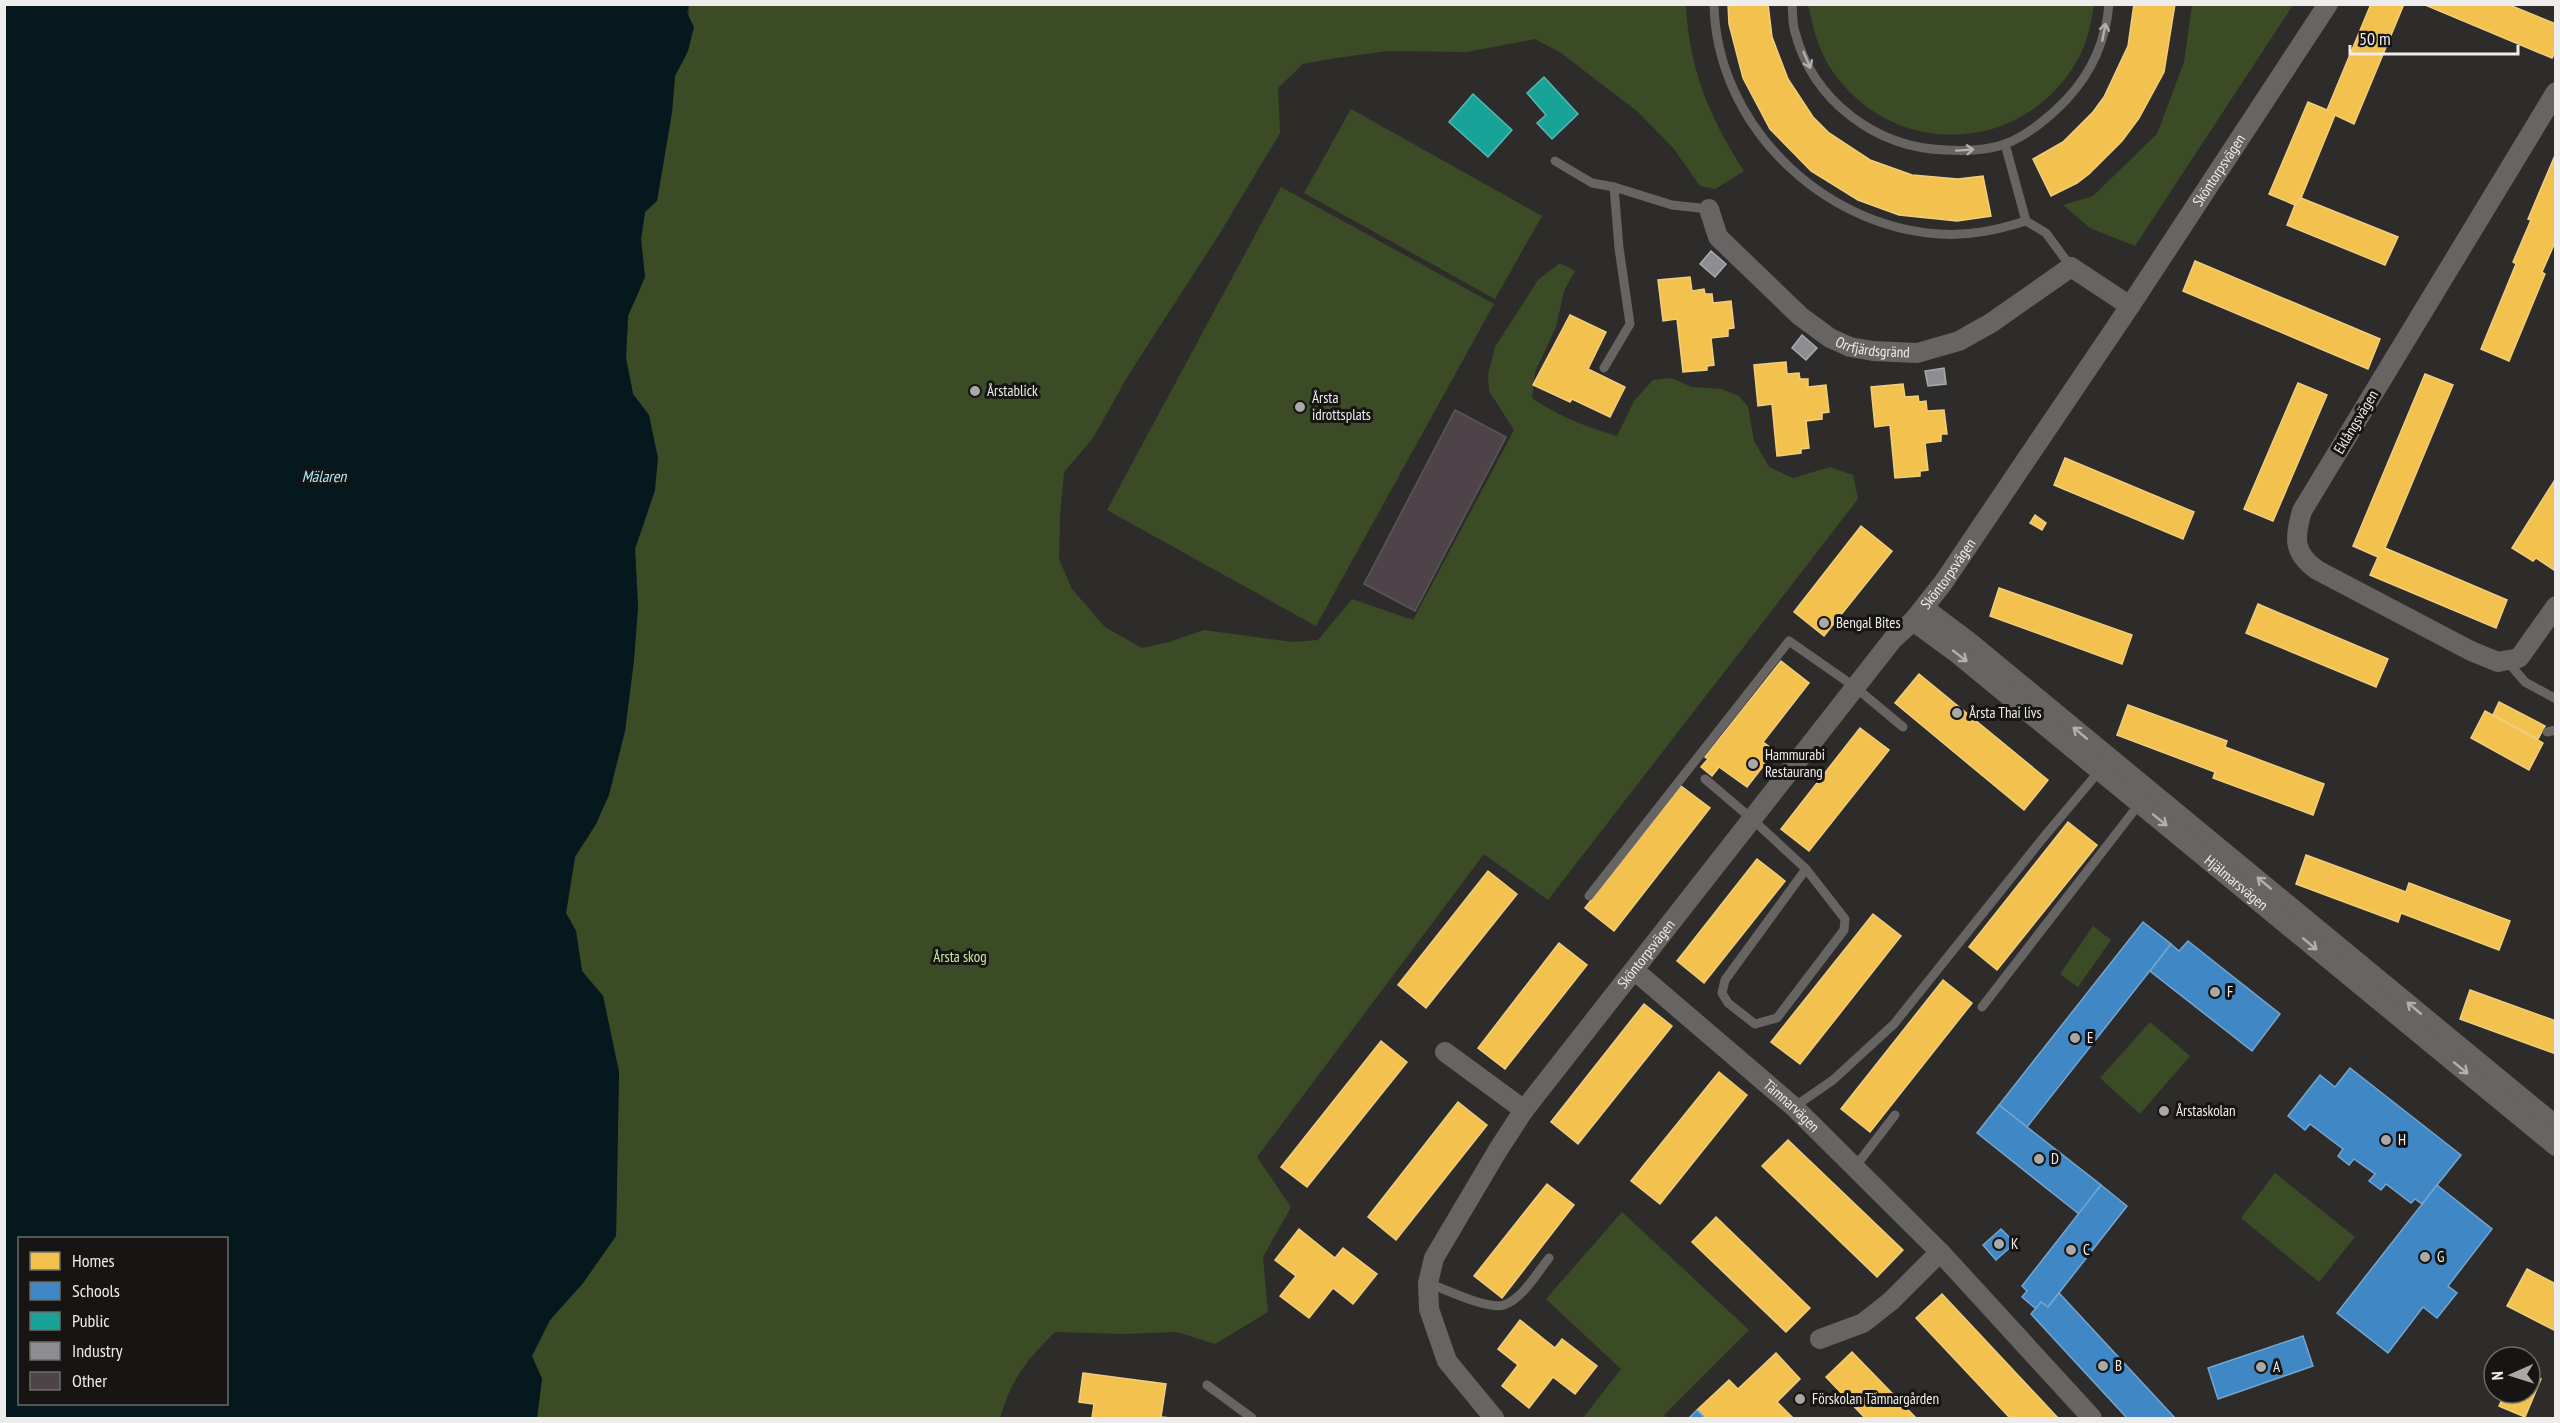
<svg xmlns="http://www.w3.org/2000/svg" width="2560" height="1423" font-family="'PT Sans Narrow',sans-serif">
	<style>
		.green { fill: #3a4b26 }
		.water { fill: #05181d; fill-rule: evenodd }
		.homes { fill: #f2c14e; stroke: #f1ce7d; stroke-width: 1.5 }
		.schools { fill: #3f88c5; stroke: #74a6d0; stroke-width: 1.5 }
		.public { fill: #17a398; stroke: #58b9b1; stroke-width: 1.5 }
		.industry { fill: #8d8d92; stroke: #aaaaad; stroke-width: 1.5 }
		.building { fill: #4d4348; stroke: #595758; stroke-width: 1.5 }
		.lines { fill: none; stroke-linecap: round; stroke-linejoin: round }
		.service { stroke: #666564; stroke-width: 9 }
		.minor { stroke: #666564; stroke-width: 20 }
		.oneway { stroke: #b1b0ae }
		.poi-dot { fill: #aba9a8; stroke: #161514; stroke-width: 2 }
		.labels { text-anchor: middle; stroke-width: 6; stroke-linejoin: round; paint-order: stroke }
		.street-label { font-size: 15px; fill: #efedeb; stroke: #161514 }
		.poi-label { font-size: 15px; fill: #efedeb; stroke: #161514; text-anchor: start }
		.park-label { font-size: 15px; fill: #c8efa0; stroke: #161514 }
		.water-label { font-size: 16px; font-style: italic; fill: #abe8fb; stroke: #161514 }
	</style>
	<rect width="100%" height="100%" fill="#2e2c2b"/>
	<!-- green -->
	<g class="green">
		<path d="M689,5H1686C1689,68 1709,117 1744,171L1715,189L1700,186L1674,149L1638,112L1561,53L1535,39L1467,52L1388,51L1336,58L1303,64L1278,88L1280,133L1220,233L1129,374L1093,438L1064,472L1060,516L1059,559L1072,589L1105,627L1142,648L1169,642L1204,630L1293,642L1318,640L1352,599L1413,620L1514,430L1489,391L1488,375L1495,347L1538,280L1560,263L1575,271L1564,291L1556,327L1535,372L1532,398C1558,416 1586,427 1617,436L1634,401L1653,380L1671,378L1692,387L1721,389L1739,396L1748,407L1754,441L1769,467L1793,478L1830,467L1853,475L1858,499L1548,900L1484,854L1257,1157L1291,1207L1263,1257L1268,1312L1215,1344L1177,1332L1123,1334L1055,1332C1026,1361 1012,1378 1000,1418H537L542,1379L532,1356L550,1320L583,1283L616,1236L619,1072L603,996L582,971L576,931L566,913L575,857L596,824L608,795L625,731L634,660L638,606L635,549L655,490L649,415L633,394L626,358L628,316L645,277L641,239L645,212L657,201L672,112L675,76L688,51Z"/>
		<path d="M1808,5V4L2094,5C2091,24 2087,44 2077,61C2022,156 1892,160 1831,69C1818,50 1813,27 1808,5Z"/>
		<polygon points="2192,5 2293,5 2135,246 2090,228 2063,205 2093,196 2157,134 2184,62"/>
		<polygon points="1351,109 1542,216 1495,299 1304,193"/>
		<polygon points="1281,187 1494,304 1316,626 1107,510"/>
		<polygon points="2093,926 2111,940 2078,987 2060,974"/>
		<polygon points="2150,1022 2190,1056 2140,1114 2100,1078"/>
		<polygon points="2275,1173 2355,1237 2319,1282 2241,1218"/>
		<polygon points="1622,1212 1749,1330 1664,1415 1667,1418 1583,1418 1621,1369 1546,1299"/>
	</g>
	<!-- water -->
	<path class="water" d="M5,4L689,5L687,13L694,27L688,51L675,76L672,112L657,201L645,212L641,239L645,277L628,316L626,358L633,394L649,415L658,458L655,490L635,549L638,606L634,660L625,731L609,795L596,824L575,857L566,913L576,931L582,971L603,996L619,1072L616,1236L583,1283L550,1320L532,1356L542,1379L537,1418H5ZM20,1238H226V1404H20Z"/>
	<!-- homes -->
	<g class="homes">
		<polygon points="1728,4 1768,4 1772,37 1788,79 1813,117 1829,133 1870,160 1912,175 1958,179 1983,176 1991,216 1957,221 1899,215 1858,200 1811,171 1770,129 1743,78 1729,24"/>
		<polygon points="2175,4 2164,72 2139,118 2122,141 2089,174 2077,183 2051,196 2033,159 2063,142 2093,112 2104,97 2128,46 2134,4"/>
		<polygon points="2371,4 2404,4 2354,124 2335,115 2301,198 2295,205 2269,194 2308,102 2327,110"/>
		<polygon points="2423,4 2507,4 2556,24 2556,51 2552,58"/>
		<polygon points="2556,153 2556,240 2542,272 2545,274 2509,361 2481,349 2516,264 2513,262 2531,220 2528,219"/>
		<polygon points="2301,198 2398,237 2385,265 2287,225 2295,205"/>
		<polygon points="2195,261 2380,339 2368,369 2183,291"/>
		<polygon points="1690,277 1692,291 1704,289 1705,294 1712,294 1713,303 1731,301 1734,328 1728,329 1728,336 1711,338 1714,365 1707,366 1707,370 1683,372 1677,319 1663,321 1658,280"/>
		<polygon points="1570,315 1606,332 1588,369 1625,387 1610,417 1572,399 1570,402 1533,385"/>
		<polygon points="1786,362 1787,374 1799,373 1800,379 1808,379 1808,387 1826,385 1829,412 1822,413 1822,419 1806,421 1809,448 1801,449 1801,453 1777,456 1772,404 1758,406 1754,365"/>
		<polygon points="2425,374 2453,385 2385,548 2507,600 2496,628 2370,575 2378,557 2353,546"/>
		<polygon points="2298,383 2327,395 2273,521 2244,509"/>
		<polygon points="1903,384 1905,397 1918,396 1919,402 1926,401 1927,411 1944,410 1947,434 1941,434 1941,441 1925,443 1928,470 1920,471 1920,476 1895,478 1890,425 1875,427 1871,387"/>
		<polygon points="2065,458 2194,512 2183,539 2054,485"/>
		<polygon points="2556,478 2556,568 2554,570 2536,558 2533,561 2512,548"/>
		<polygon points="2035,515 2046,523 2042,530 2030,523"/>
		<polygon points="1861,526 1892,551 1824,636 1794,612"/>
		<polygon points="1999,588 2132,635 2122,664 1990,616"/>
		<polygon points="2258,604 2388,659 2376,687 2246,633"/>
		<polygon points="1781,661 1809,683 1763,742 1775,751 1747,787 1719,767 1712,776 1701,767 1708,759 1705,757"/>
		<polygon points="1919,674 2048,780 2024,810 1895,703"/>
		<polygon points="2499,702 2545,726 2538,739 2493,715"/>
		<polygon points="2128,705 2227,741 2225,747 2324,784 2313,815 2213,778 2215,772 2117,735"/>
		<polygon points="2485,711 2543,743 2529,770 2471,738"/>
		<polygon points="1860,728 1889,750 1809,851 1781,829"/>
		<polygon points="1681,786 1710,808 1614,931 1585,908"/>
		<polygon points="2068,822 2097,845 1997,970 1969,947"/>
		<polygon points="2306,855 2406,892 2409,883 2510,921 2499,950 2401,913 2398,922 2296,884"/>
		<polygon points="1757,859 1785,881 1704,983 1677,961"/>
		<polygon points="1488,871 1517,894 1426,1008 1398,985"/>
		<polygon points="1873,914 1901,936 1800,1064 1771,1042"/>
		<polygon points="1559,943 1587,965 1505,1069 1478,1048"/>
		<polygon points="1943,980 1972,1003 1870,1132 1841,1109"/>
		<polygon points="2470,990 2556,1021 2556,1054 2460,1019"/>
		<polygon points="1644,1004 1672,1026 1578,1144 1551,1122"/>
		<polygon points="1381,1041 1407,1062 1307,1187 1281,1167"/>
		<polygon points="1719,1072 1747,1095 1660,1204 1631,1181"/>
		<polygon points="1458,1102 1487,1125 1396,1240 1368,1217"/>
		<polygon points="1788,1140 1903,1250 1877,1277 1762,1166"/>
		<polygon points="1547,1184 1574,1205 1502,1298 1474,1276"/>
		<polygon points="1716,1217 1810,1308 1786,1332 1692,1242"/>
		<polygon points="1299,1229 1335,1258 1343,1248 1377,1274 1353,1304 1333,1288 1309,1318 1280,1296 1296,1276 1275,1260"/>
		<polygon points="2527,1269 2556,1284 2556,1331 2507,1306"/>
		<polygon points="1942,1294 2058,1418 2010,1418 1916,1318"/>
		<polygon points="1520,1320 1555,1348 1562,1339 1597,1366 1575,1394 1553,1377 1529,1408 1502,1386 1518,1365 1498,1349"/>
		<polygon points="1852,1352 1886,1387 1916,1418 1865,1418 1826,1377"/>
		<polygon points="1776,1353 1800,1379 1777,1402 1793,1418 1705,1418 1697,1410 1729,1380 1738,1389"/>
		<polygon points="1083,1373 1166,1384 1161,1417 1171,1418 1092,1418 1094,1404 1079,1402"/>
		<polygon points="2530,1375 2541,1379 2525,1417 2499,1406 2505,1393 2530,1393"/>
	</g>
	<!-- schools -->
	<g class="schools">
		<polygon points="2143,922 2171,944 2027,1127 1999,1105"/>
		<polygon points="2188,941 2280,1014 2252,1051 2150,971 2171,944 2179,951"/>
		<polygon points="2350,1068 2461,1155 2422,1204 2415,1199 2411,1203 2386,1184 2381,1190 2369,1181 2375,1174 2354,1159 2349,1165 2338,1156 2343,1149 2310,1124 2305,1130 2288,1116 2320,1075 2335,1087"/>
		<polygon points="1999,1105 2101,1185 2079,1214 1977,1133"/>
		<polygon points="2101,1185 2127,1206 2048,1307 2041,1302 2036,1309 2022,1297 2027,1291 2022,1286"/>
		<polygon points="2437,1185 2492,1229 2448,1286 2457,1293 2437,1318 2423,1307 2388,1353 2337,1313"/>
		<polygon points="2001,1229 2015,1243 1996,1260 1983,1245"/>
		<polygon points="2059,1293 2175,1418 2127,1418 2031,1314 2041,1302 2048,1307"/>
		<polygon points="2303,1336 2313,1366 2218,1399 2208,1368"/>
		<polygon points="1697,1410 1705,1418 1689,1418"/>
	</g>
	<!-- public -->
	<g class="public">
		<polygon points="1544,77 1578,114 1552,139 1537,123 1546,115 1527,93"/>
		<polygon points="1473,94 1512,130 1488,157 1449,122"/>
	</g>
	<!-- industry -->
	<g class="industry">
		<polygon points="1711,251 1726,264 1715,277 1700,264"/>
		<polygon points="1802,335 1817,348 1806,360 1792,348"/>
		<polygon points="1944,368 1946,384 1928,386 1925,371"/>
	</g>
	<!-- building -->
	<polygon class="building" points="1455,410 1506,437 1415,611 1364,584"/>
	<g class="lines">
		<!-- service -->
		<g class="service">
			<path d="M1714,4C1716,124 1822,227 1940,234C1970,236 1997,230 2026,221"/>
			<path d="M1792,4C1793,13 1792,23 1795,32C1813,101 1876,148 1946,150C1965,151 1987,151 2005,144C2027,136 2051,116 2067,99C2091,73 2106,40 2109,4"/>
			<polyline points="2005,144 2026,221 2046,233 2071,267"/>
			<polyline points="1555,161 1592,183 1614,187 1672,205 1709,209"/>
			<polyline points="1604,368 1630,324 1619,248 1614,187"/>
			<polyline points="2508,662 2525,682 2556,699"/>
			<polyline points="2547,732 2556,730"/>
			<polyline points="1705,779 1752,819 1806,869 1845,919 1844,930 1777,1018 1755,1024 1728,1003 1722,993 1725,980 1806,869"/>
			<polyline points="1589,896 1789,641 1855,687 1903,727"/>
			<polyline points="1982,1007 2140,803"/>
			<polyline points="1794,1107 1833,1080 1894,1024 2043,838 2101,769"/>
			<polyline points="1855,1167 1895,1115"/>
			<path d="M1428,1283C1445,1289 1487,1310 1504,1305C1522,1299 1537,1273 1549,1258"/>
			<polyline points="1207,1385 1252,1418"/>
		</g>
		<!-- minor -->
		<g class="minor">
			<path d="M2556,92L2302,511C2294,538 2293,553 2317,570L2471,651L2498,662L2519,658L2556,606"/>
			<path id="s1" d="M1709,209L1718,237L1800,316L1830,338L1850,347L1873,351L1917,353L1959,341L1991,323L2071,267L2130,306"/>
			<polyline points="1924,608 1968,641 2556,1126"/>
			<path id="s2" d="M1913,621L1958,654L2556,1146"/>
			<path id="s3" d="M1634,970L1794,1107L1940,1252L2092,1418"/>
			<polyline points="1445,1052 1524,1110"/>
			<polyline points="1820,1339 1863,1323 1891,1301 1940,1252"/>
			<path id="s4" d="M1494,1418L1447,1361L1429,1309L1428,1283L1434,1258L1498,1150L1524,1110L1893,639L1913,621L1943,583L2130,306L2328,4"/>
		</g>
	</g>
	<!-- one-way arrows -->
	<defs><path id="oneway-shaft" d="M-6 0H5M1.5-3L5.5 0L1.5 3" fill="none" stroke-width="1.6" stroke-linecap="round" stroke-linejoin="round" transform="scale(1.5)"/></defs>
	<g class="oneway">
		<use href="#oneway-shaft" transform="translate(2104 32) rotate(-79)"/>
		<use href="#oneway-shaft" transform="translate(1807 60) rotate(67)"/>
		<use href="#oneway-shaft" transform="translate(1965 150) rotate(-4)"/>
		<use href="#oneway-shaft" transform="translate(1960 656) rotate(38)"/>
		<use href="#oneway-shaft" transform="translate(2080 733) rotate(-140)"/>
		<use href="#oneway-shaft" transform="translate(2160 820) rotate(39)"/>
		<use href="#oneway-shaft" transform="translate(2264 883) rotate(-140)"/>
		<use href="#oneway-shaft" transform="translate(2310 944) rotate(40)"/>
		<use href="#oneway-shaft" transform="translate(2414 1008) rotate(-140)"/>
		<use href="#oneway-shaft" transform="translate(2461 1068) rotate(39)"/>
	</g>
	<!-- markers -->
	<g class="poi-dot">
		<circle cx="975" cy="391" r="6"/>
		<circle cx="1300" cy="407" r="6"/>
		<circle cx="1824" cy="623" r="6"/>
		<circle cx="1957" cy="713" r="6"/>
		<circle cx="1753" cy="764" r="6"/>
		<circle cx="2215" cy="992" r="6"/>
		<circle cx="2075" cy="1038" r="6"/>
		<circle cx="2164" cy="1111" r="6"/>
		<circle cx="2386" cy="1140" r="6"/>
		<circle cx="2039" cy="1159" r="6"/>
		<circle cx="1999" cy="1244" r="6"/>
		<circle cx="2071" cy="1250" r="6"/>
		<circle cx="2425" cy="1257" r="6"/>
		<circle cx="2103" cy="1366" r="6"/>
		<circle cx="2261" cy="1367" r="6"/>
		<circle cx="1800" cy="1399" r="6"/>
	</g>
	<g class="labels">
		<!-- street labels -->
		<g class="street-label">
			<text dy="5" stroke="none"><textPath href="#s4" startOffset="1524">Sköntorpsvägen</textPath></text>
			<text dy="5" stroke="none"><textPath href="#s1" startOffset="225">Orrfjärdsgränd</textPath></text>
			<text transform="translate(2356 422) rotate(-59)" y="5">Eklångsvägen</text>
			<text dy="5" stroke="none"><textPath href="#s4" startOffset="1038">Sköntorpsvägen</textPath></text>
			<text dy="5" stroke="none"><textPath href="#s2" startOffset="416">Hjälmarsvägen</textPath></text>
			<text dy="5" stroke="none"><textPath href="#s4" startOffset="552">Sköntorpsvägen</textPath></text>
			<text dy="5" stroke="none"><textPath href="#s3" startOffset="208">Tämnarvägen</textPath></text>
		</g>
		<!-- poi labels -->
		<g class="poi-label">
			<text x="987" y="396">Årstablick</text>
			<text x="1312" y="403">Årsta<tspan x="1312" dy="17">idrottsplats</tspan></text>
			<text x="1836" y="628">Bengal Bites</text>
			<text x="1969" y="718">Årsta Thai livs</text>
			<text x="1765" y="760">Hammurabi<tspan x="1765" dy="17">Restaurang</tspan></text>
			<text x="2227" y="997">F</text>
			<text x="2087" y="1043">E</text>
			<text x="2176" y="1116">Årstaskolan</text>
			<text x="2398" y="1145">H</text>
			<text x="2051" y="1164">D</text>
			<text x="2011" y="1249">K</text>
			<text x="2083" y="1255">C</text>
			<text x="2437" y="1262">G</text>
			<text x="2115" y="1371">B</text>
			<text x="2273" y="1372">A</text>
			<text x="1812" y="1404">Förskolan Tämnargården</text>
		</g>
		<!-- park labels -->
		<g class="park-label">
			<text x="960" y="962">Årsta skog</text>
		</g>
		<!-- water labels -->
		<g class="water-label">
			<text x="324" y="482">Mälaren</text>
		</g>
	</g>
	<!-- border -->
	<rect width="2560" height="1423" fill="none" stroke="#efedeb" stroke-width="12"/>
	<!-- legend -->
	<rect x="18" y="1237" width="210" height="168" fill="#161514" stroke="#6d6b6a" stroke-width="1.5"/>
	<rect x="30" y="1252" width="30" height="18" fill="#f2c14e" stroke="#6d6b6a" stroke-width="1.5"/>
	<text x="72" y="1267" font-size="18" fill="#efedeb">Homes</text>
	<rect x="30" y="1282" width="30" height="18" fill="#3f88c5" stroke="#6d6b6a" stroke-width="1.5"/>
	<text x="72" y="1297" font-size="18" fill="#efedeb">Schools</text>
	<rect x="30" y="1312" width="30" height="18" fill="#17a398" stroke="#6d6b6a" stroke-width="1.5"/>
	<text x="72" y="1327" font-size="18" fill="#efedeb">Public</text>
	<rect x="30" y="1342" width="30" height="18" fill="#8d8d92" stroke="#6d6b6a" stroke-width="1.5"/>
	<text x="72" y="1357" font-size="18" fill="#efedeb">Industry</text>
	<rect x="30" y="1372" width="30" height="18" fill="#4d4348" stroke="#6d6b6a" stroke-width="1.5"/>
	<text x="72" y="1387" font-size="18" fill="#efedeb">Other</text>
	<!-- north arrow -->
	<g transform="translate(2512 1375) rotate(267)"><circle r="28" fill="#161514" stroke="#6d6b6a" stroke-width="1.5"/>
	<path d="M0-4.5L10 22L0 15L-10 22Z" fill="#aba9a8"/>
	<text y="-9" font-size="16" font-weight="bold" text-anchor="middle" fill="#efedeb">N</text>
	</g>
	<!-- scale -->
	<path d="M2350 45v9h168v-9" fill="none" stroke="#efedeb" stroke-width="3"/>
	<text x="2359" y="45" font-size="18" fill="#efedeb" stroke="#161514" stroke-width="4.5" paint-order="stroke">50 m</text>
</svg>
